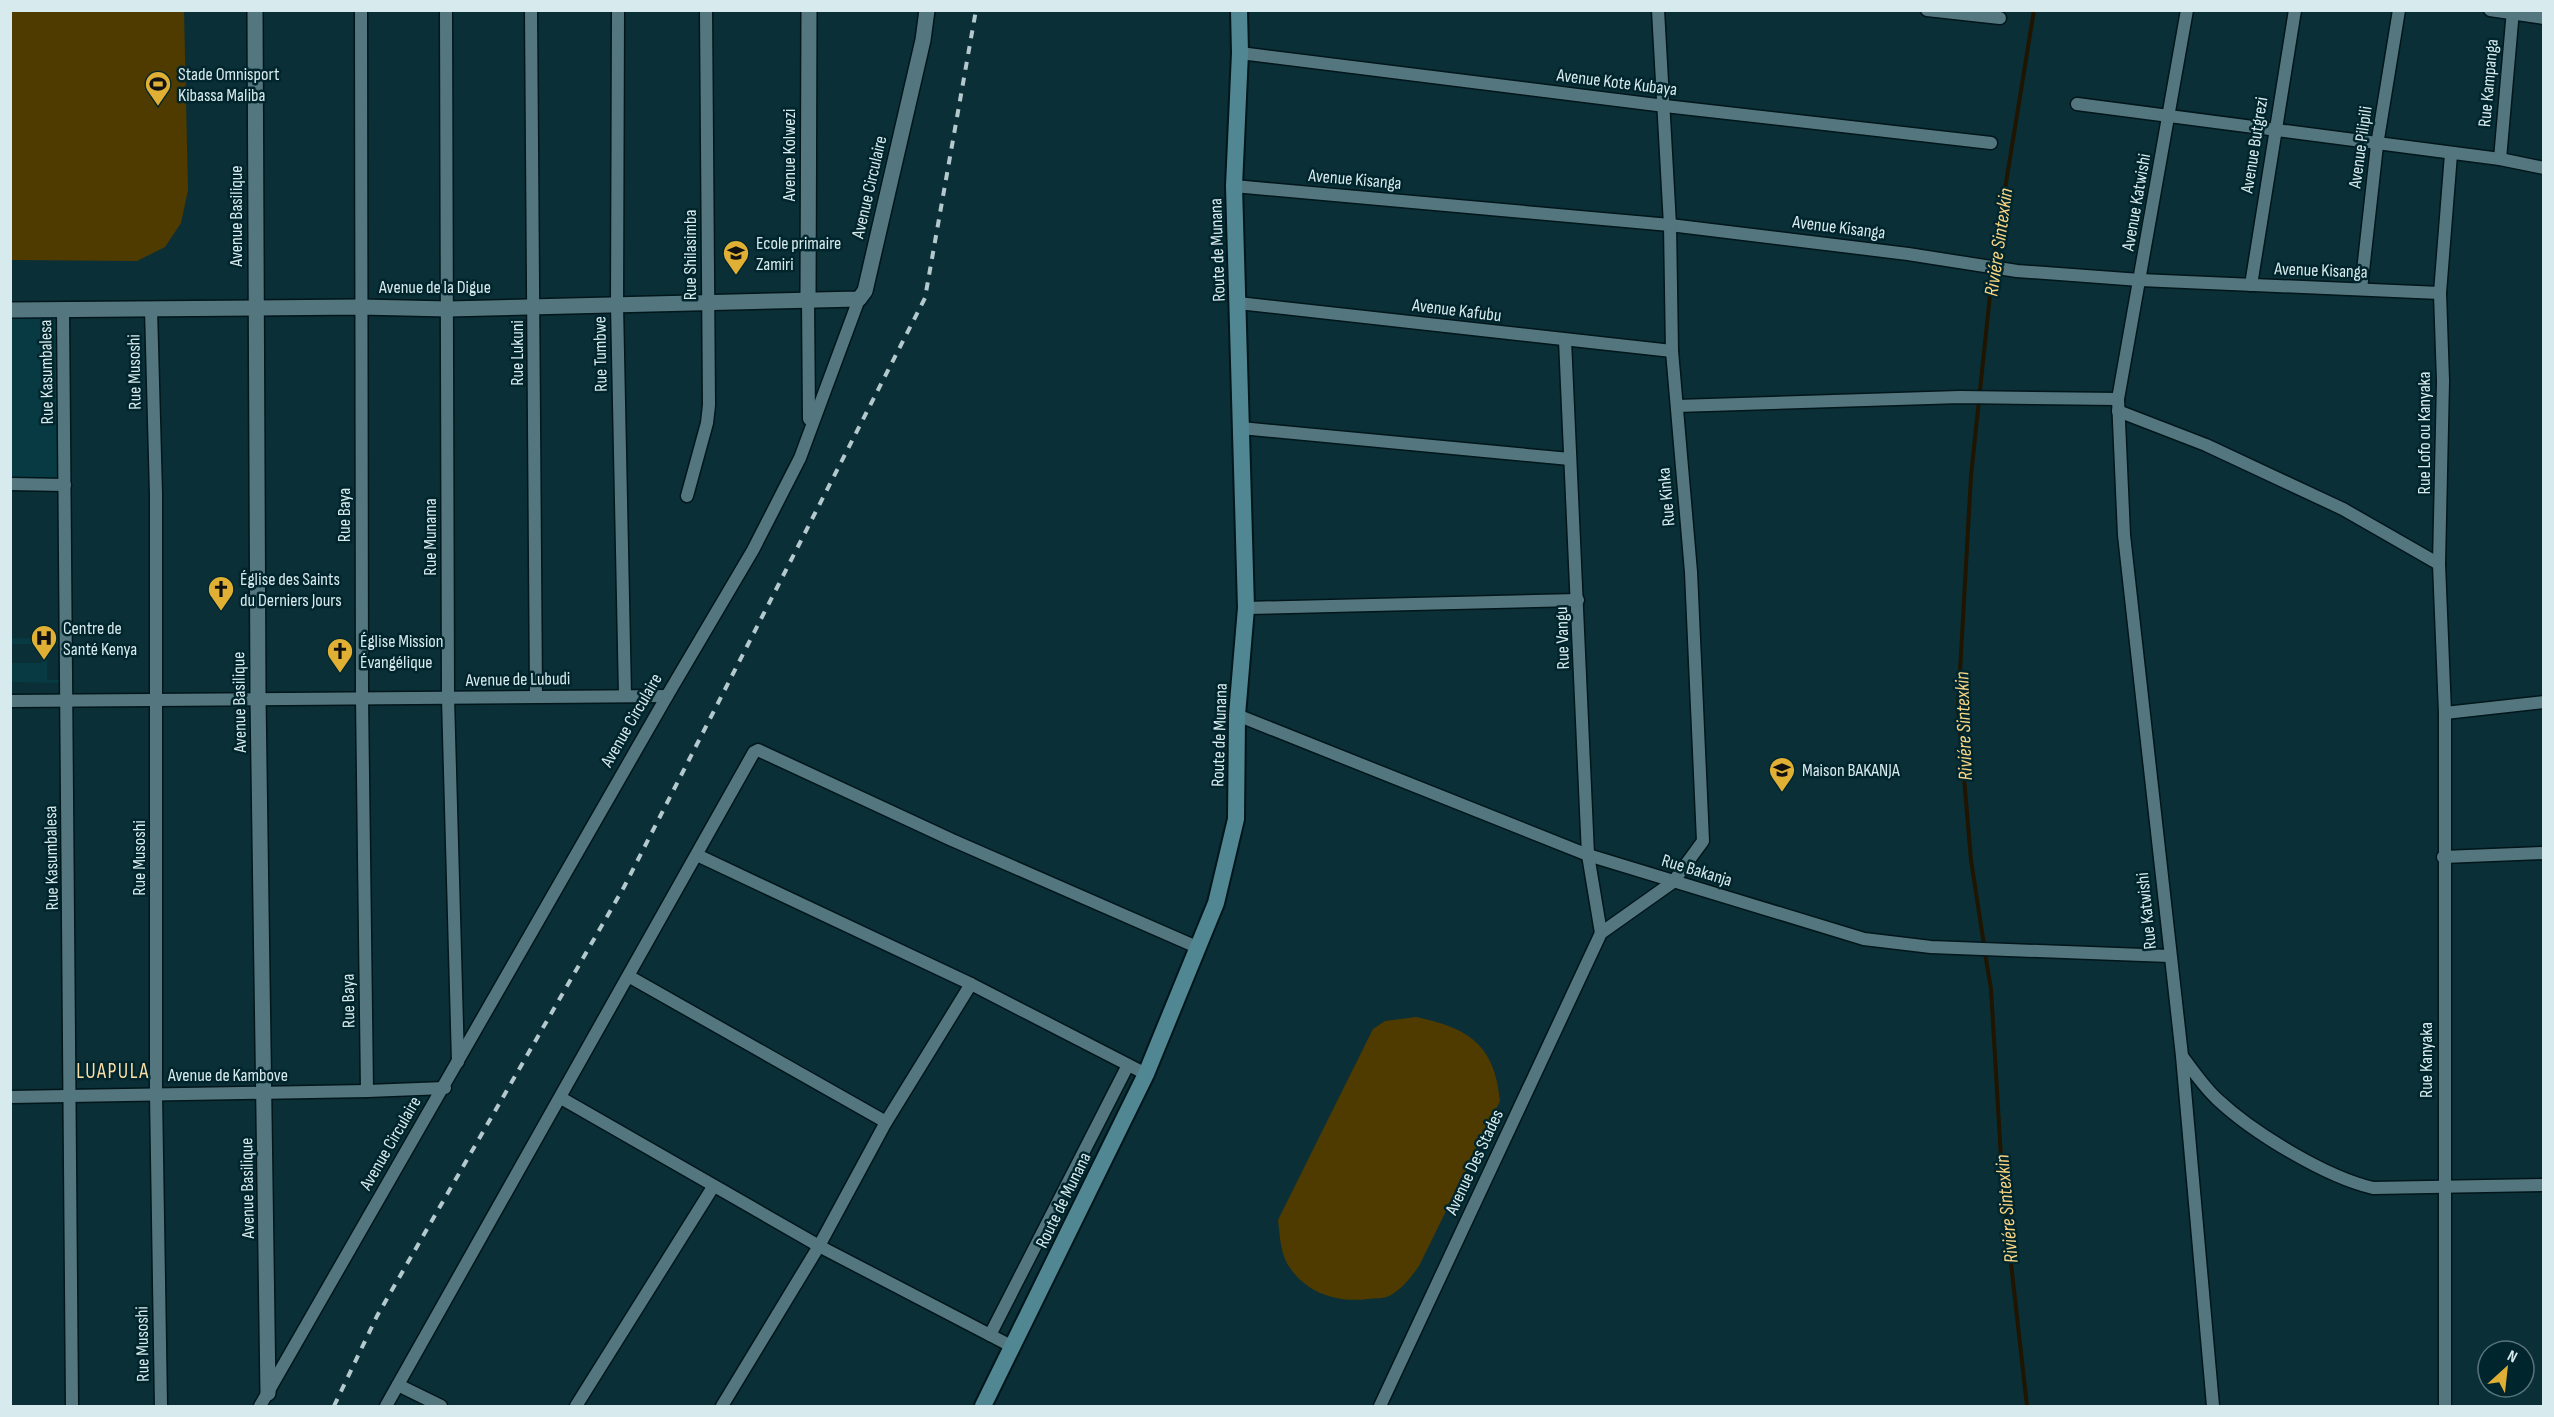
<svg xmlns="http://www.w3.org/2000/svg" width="2554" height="1417" font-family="'Sofia Sans Condensed',sans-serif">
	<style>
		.built { fill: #073a42 }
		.green { fill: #4f3b00 }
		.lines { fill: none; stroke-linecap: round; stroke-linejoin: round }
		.stream { stroke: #1f1500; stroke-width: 4 }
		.minor-casing { stroke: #00161b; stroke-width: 15 }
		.tertiary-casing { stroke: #00161b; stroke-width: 18 }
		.secondary-casing { stroke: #00161b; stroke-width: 20 }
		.minor { stroke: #54777f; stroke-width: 12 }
		.tertiary { stroke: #54777f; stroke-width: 15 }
		.secondary { stroke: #518792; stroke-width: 16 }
		.rail { stroke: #b3c9ce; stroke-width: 4; stroke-dasharray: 8 8; stroke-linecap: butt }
		.labels { text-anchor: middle; stroke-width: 5; stroke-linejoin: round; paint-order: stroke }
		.poi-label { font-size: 18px; fill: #d7eaee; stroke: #01252c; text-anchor: start }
		.street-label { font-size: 18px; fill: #d7eaee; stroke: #01252c }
		.water-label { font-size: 20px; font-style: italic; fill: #f8d483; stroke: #01252c }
		.quarter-label { font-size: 21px; letter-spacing: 1.5px; fill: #f9dfa5; stroke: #01252c }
	</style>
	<rect width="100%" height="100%" fill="#0b2f36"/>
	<!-- built -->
	<g class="built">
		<polygon points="10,315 59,315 59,481 11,483"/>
		<polygon points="11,638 62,639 63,683 11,682 11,663 42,663 42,660 47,660 47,680 62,680 62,644 11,644"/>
	</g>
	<!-- green -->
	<g class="green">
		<polygon points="11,10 184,11 188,190 181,223 165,247 137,261 11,260"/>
		<path d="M1416,1017C1469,1028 1495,1045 1500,1101L1419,1266C1411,1277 1403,1288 1391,1295C1385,1299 1375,1298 1368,1299C1336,1303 1306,1293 1288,1265C1280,1251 1280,1235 1278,1220L1373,1029L1385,1021Z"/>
	</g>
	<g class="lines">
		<!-- stream -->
		<g class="stream">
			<polyline points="1984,945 1971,860 1958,707 1971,476 1994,257 2034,10"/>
			<polyline points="1985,953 1991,989 2003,1192 2027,1406"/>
		</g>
		<!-- minor casing -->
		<g class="minor-casing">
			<g id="minor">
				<polyline points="361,10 362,697 367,1091"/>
				<polyline points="446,10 448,698 458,1062"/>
				<polyline points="531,10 536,695"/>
				<polyline points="618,10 617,305 625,696"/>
				<polyline points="1927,10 2000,18"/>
				<polyline points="2187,10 2118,399 2124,535 2182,1056 2213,1406"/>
				<polyline points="2490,10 2544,18"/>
				<polyline points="1240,53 1665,106 1991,143"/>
				<polyline points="2077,104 2500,159 2544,168"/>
				<polyline points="2500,159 2513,10"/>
				<polyline points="1234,186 1670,225 1908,254 2017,271 2140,280 2440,293"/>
				<polyline points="2251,285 2295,10"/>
				<polyline points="2361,289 2377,145 2399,10"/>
				<polyline points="808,301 809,419"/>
				<polyline points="1238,303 1672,351"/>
				<polyline points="151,309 156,494 156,1094 161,1406"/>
				<polyline points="63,310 72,1406"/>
				<polyline points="1565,340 1588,855 1601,933"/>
				<polyline points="1677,406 1960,397 2118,399"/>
				<polyline points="2118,411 2206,445 2343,509 2439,564"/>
				<polyline points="1241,428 1570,459"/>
				<polyline points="10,484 65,485"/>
				<polyline points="687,496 707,423 709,405 706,10"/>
				<polyline points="1246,608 1578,600"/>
				<polyline points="10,701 667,696"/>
				<polyline points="2445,713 2544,702"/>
				<polyline points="1237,715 1588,855 1864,939 1931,947 2169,956"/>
				<polyline points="697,855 971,984 1146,1074"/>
				<polyline points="2443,857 2544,853"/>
				<polyline points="630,977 886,1122"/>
				<path d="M2182,1056C2193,1071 2204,1087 2217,1099C2253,1133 2326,1177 2373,1188L2544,1185"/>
				<polyline points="10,1097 367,1091 445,1088"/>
				<polyline points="561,1098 819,1246 1013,1347"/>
				<polyline points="990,1335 1128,1065"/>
				<polyline points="398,1385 441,1406"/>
				<polyline points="260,1406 667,696 753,550 800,458 859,299"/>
				<polyline points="386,1406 754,752 758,750 952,840 1199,948"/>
				<polyline points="576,1406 713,1187"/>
				<polyline points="722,1406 819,1246 886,1122 971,984"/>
				<polyline points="1380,1406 1601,933 1673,882 1703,841 1691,572 1672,351 1670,225 1658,10"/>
				<polyline points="2445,1406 2445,713 2439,564 2443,381 2440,293 2451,154"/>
			</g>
		</g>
		<!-- tertiary casing -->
		<g class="tertiary-casing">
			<g id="tertiary">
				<polyline points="255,10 258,698 268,1393"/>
				<polyline points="808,301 809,10"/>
				<polyline points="10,310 361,307 448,309 859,299 865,291 923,40 927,10"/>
			</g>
		</g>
		<!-- secondary casing -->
		<g class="secondary-casing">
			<polyline id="secondary" points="983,1406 1146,1074 1216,903 1236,819 1237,715 1246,608 1234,186 1240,53 1239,10"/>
		</g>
		<!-- minor -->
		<use href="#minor" class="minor"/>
		<!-- tertiary -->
		<use href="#tertiary" class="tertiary"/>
		<!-- secondary -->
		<use href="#secondary" class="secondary"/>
		<!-- rail -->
		<polyline class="rail" points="334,1406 377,1316 624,887 925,298 976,10"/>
	</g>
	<!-- icons -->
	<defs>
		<g id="stadium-pin" transform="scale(1.35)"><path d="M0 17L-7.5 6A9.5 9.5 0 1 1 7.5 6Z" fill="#e0b034" stroke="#01252c"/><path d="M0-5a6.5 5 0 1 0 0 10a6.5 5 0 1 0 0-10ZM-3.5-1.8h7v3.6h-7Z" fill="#111"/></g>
		<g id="school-pin" transform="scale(1.35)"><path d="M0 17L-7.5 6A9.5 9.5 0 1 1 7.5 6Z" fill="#e0b034" stroke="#01252c"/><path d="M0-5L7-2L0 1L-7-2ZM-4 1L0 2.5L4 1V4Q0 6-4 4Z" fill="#111"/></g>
		<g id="church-pin" transform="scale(1.35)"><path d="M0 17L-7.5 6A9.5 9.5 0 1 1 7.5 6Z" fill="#e0b034" stroke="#01252c"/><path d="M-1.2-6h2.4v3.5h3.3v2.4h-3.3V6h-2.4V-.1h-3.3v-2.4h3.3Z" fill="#111"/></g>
		<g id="hospital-pin" transform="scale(1.35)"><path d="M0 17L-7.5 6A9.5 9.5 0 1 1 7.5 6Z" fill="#e0b034" stroke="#01252c"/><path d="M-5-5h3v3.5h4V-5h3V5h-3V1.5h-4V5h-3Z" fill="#111"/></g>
	</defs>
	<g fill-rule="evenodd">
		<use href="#stadium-pin" x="158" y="84"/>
		<use href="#school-pin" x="736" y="253"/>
		<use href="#church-pin" x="221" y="589"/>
		<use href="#hospital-pin" x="44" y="638"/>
		<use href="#church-pin" x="340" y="651"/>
		<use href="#school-pin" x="1782" y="770"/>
	</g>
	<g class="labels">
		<!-- poi labels -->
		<g class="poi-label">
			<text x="178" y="80">Stade Omnisport<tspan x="178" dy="21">Kibassa Maliba</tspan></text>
			<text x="756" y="249">Ecole primaire<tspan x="756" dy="21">Zamiri</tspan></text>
			<text x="240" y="585">Église des Saints<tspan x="240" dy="21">du Derniers Jours</tspan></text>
			<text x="63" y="634">Centre de<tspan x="63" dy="21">Santé Kenya</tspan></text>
			<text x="360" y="647">Église Mission<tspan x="360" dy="21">Évangélique</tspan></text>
			<text x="1802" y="776">Maison BAKANJA</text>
		</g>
		<!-- street labels -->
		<g class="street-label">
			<text transform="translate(1617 82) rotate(7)" y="6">Avenue Kote Kubaya</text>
			<text transform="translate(2488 83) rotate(-85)" y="6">Rue Kampanga</text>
			<text transform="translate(2254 145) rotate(-81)" y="6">Avenue Butgrezi</text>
			<text transform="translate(2360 147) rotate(-82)" y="6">Avenue Pilipili</text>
			<text transform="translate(789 155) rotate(-90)" y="6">Avenue Kolwezi</text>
			<text transform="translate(1355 179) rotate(5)" y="6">Avenue Kisanga</text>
			<text transform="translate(869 187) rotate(-77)" y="6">Avenue Circulaire</text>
			<text transform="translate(2136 202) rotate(-80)" y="6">Avenue Katwishi</text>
			<text transform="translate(236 216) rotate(-90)" y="6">Avenue Basilique</text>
			<text transform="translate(1839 227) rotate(7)" y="6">Avenue Kisanga</text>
			<text transform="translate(1217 250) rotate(-92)" y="6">Route de Munana</text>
			<text transform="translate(690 255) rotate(-90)" y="6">Rue Shilasimba</text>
			<text transform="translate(2321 270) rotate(2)" y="6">Avenue Kisanga</text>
			<text x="435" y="293">Avenue de la Digue</text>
			<text transform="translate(1457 310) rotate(7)" y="6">Avenue Kafubu</text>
			<text transform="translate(517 353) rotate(-90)" y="6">Rue Lukuni</text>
			<text transform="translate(600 354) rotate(-91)" y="6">Rue Tumbwe</text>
			<text transform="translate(46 372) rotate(-91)" y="6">Rue Kasumbalesa</text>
			<text transform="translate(134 372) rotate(-91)" y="6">Rue Musoshi</text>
			<text transform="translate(2424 433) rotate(-90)" y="6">Rue Lofo ou Kanyaka</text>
			<text transform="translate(1666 497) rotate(-95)" y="6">Rue Kinka</text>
			<text transform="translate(344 515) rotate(-90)" y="6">Rue Baya</text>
			<text transform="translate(430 537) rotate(-90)" y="6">Rue Munama</text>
			<text transform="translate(1562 638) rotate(-92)" y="6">Rue Vangu</text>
			<text transform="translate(518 679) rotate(-1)" y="6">Avenue de Lubudi</text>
			<text transform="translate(239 702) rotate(-91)" y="6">Avenue Basilique</text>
			<text transform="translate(631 720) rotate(-60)" y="6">Avenue Circulaire</text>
			<text transform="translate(1219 735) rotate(-88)" y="6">Route de Munana</text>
			<text transform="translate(51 858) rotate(-91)" y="6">Rue Kasumbalesa</text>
			<text transform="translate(139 858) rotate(-90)" y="6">Rue Musoshi</text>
			<text transform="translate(1697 870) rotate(17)" y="6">Rue Bakanja</text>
			<text transform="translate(2146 911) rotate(-96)" y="6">Rue Katwishi</text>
			<text transform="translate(348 1001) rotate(-91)" y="6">Rue Baya</text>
			<text transform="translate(2426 1060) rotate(-90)" y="6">Rue Kanyaka</text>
			<text x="228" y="1081">Avenue de Kambove</text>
			<text transform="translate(390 1143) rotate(-60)" y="6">Avenue Circulaire</text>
			<text transform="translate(1474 1162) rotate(-65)" y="6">Avenue Des Stades</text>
			<text transform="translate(247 1188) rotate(-91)" y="6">Avenue Basilique</text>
			<text transform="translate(1063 1200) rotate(-64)" y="6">Route de Munana</text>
			<text transform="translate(142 1344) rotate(-91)" y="6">Rue Musoshi</text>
		</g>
		<!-- water labels -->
		<g class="water-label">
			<text transform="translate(1998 242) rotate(-82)" y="7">Riviére Sintexkin</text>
			<text transform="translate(1963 726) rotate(-92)" y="7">Riviére Sintexkin</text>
			<text transform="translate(2006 1209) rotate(-95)" y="7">Riviére Sintexkin</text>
		</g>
		<!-- quarter labels -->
		<g class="quarter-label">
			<text x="113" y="1078">LUAPULA</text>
		</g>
	</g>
	<!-- border -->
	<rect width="2554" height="1417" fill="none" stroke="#d7eaee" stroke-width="24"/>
	<!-- north arrow -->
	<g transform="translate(2506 1369) rotate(27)"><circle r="28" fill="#01252c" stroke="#57747a" stroke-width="1.5"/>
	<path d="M0-4.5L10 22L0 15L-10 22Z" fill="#e0b034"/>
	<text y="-9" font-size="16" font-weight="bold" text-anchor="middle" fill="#d7eaee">N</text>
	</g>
</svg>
